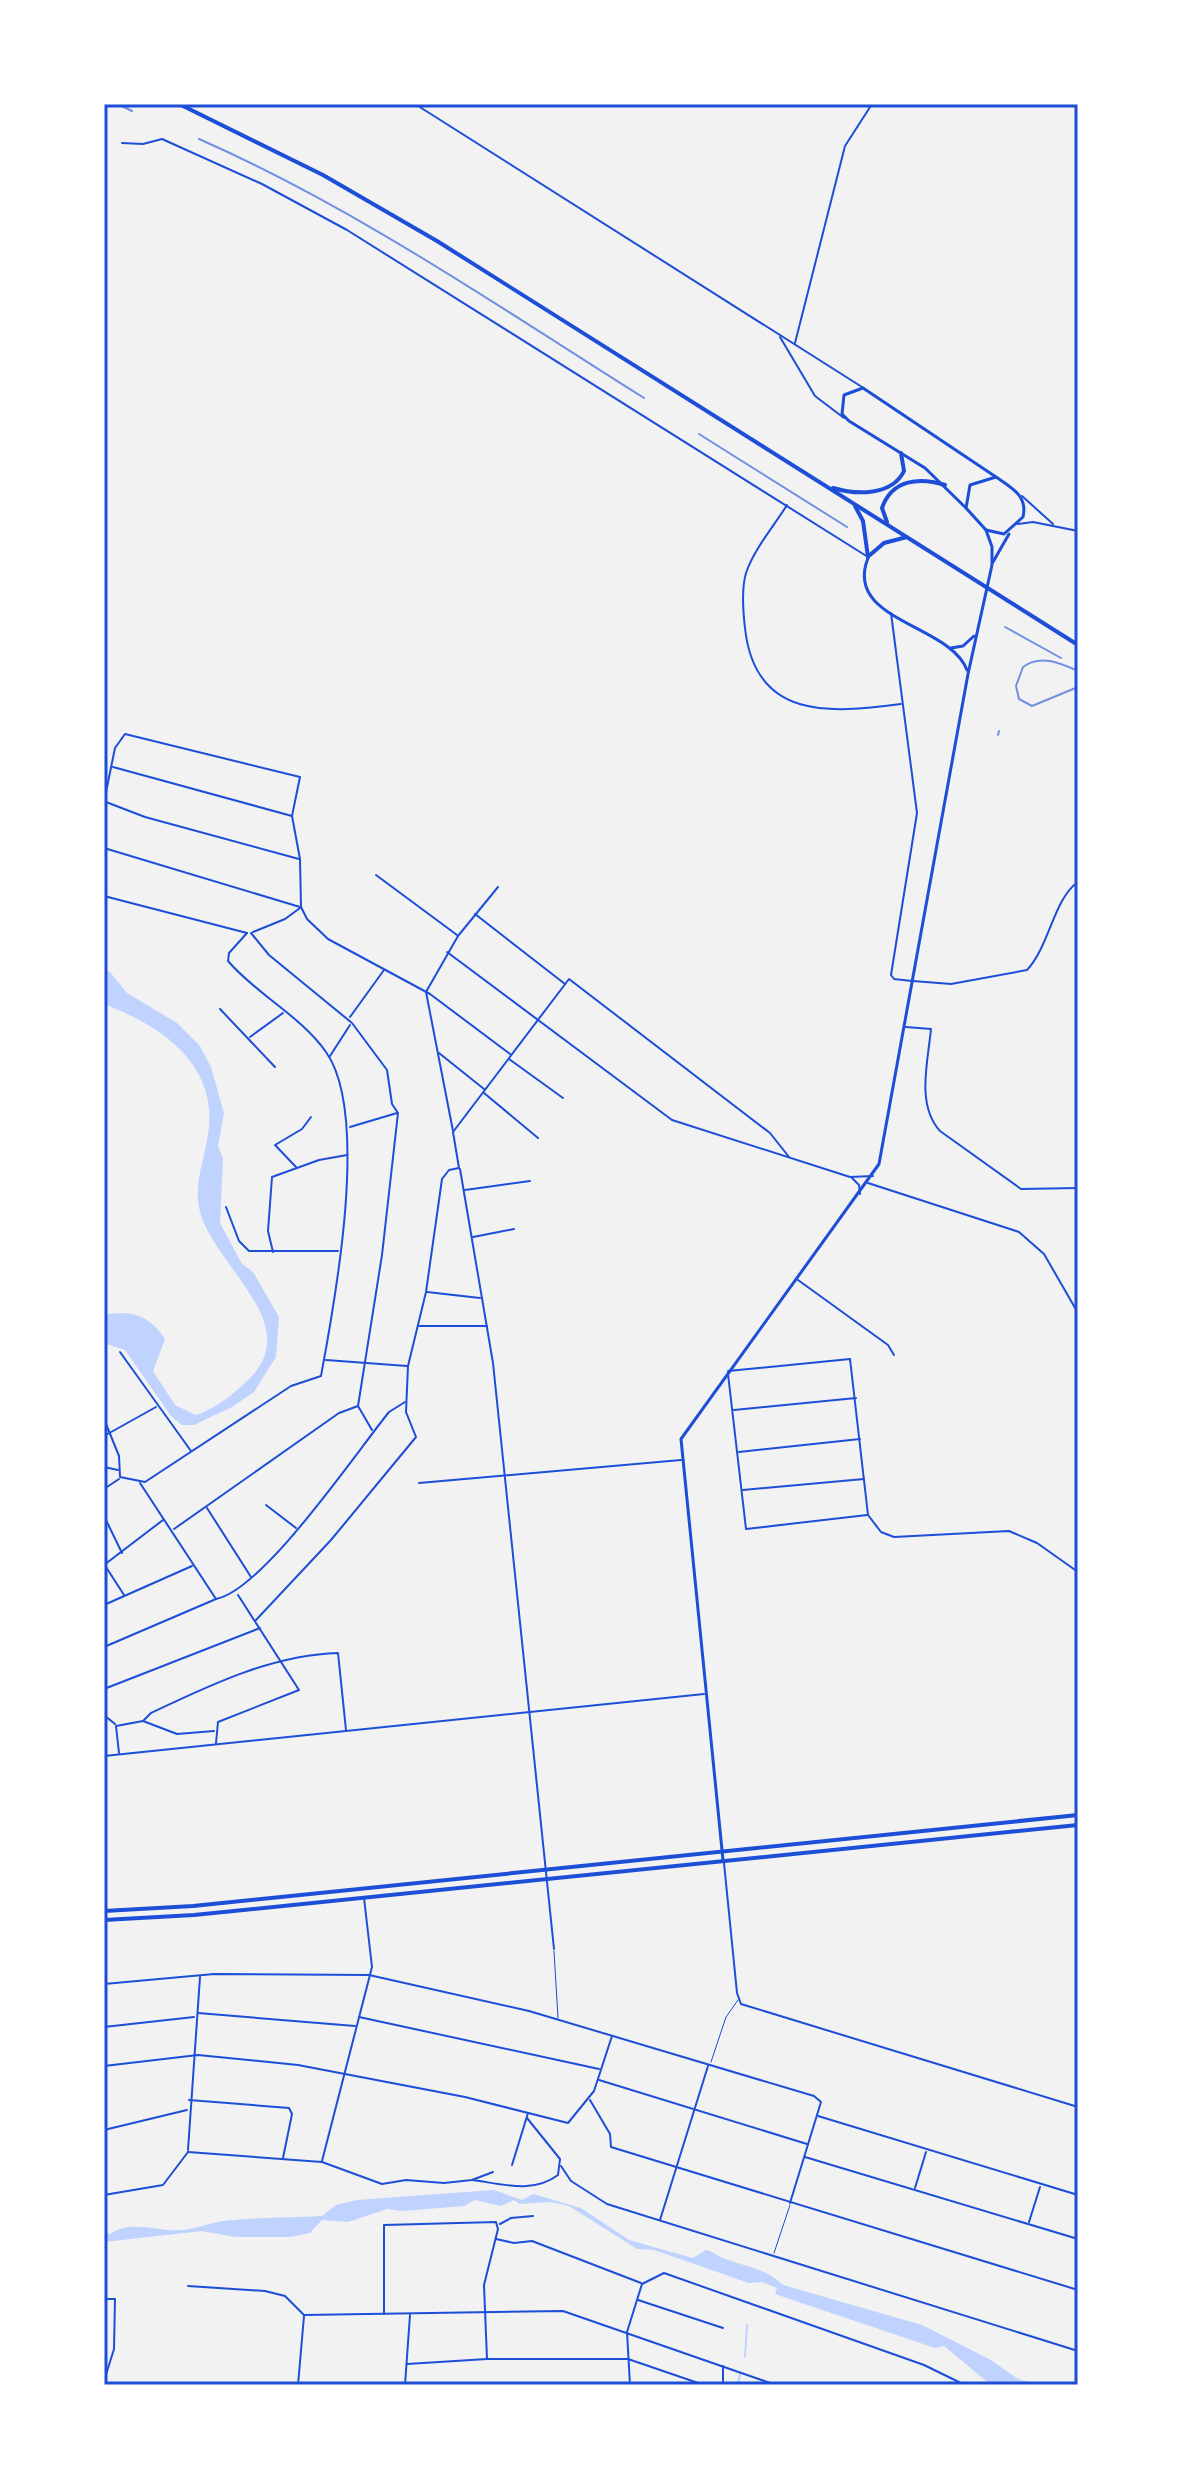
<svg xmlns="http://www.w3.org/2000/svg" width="1182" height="2489" font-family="Arial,sans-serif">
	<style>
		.water { fill: #bfd3fe }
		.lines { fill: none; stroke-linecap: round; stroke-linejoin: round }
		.stream { stroke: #bfd3fe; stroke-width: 2 }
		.service { stroke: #1d4ed8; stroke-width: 1 }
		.pedestrian { stroke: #1d4ed8; stroke-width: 1 }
		.minor { stroke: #1d4ed8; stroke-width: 2 }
		.tertiary { stroke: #1d4ed8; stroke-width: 2 }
		.secondary { stroke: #1d4ed8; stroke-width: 3 }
		.primary { stroke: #1d4ed8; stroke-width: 4 }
		.tram { stroke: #7290e2; stroke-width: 2 }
		.rail { stroke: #7290e2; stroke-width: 2 }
		.neatline { fill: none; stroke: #1d4ed8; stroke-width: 3 }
	</style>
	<rect width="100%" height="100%" fill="#f2f2f2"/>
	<!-- water -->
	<g class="water">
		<path d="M104,969L110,972L127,993L177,1023L200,1046L211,1067L224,1113L218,1146L223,1159L220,1223L242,1264L253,1272L279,1317L276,1357L254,1392L232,1407L194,1425H182L171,1416L125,1350L104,1343V1315C130,1309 151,1316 165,1339L153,1371L175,1405L196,1415C216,1408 231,1396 246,1382C310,1324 209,1264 199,1207C194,1183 205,1157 208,1134C219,1065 162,1026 104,1004Z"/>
		<path d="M494,2190L522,2200L533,2194L581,2208L629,2240L693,2258L706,2250C713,2251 717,2256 723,2258C745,2267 766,2268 783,2285L922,2325L991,2360L1018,2379L1042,2385H991L944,2346L935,2348L775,2294L777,2288L762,2282L749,2283L654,2250L637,2249L569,2206L551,2202L520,2204L514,2200L501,2206L475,2200L464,2206L402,2211L387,2209L348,2222L322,2220L310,2233L290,2237H235L202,2231L104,2242V2232L110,2234C132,2219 158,2232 181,2230C196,2229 209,2223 223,2221C256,2217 290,2218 322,2216L336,2205L357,2200Z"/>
	</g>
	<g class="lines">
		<!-- stream -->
		<g class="stream">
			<polyline points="745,2357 747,2325"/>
			<polyline points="738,2385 740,2374"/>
		</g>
		<!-- service -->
		<polyline class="service" points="711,2062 726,2017 738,2000"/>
		<!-- pedestrian -->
		<g class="pedestrian">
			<polyline points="554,1951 558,2018"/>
			<polyline points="774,2253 790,2205"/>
		</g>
		<!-- minor -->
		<g class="minor">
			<polyline points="122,143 143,144 162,139 262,184 347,230 868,557"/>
			<polyline points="795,343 845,146 872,104"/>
			<path d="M787,505C774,526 754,549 746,573C741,590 743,611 745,628C755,721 831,713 901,704"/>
			<polyline points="891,613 917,813 891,975 894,979 912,981"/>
			<polyline points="113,767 292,816"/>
			<polyline points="104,802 115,748 125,734 300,777 292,816 300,859 301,907 307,919 328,939 430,994 510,1054"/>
			<polyline points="106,802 145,817 299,859"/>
			<polyline points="104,848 300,907"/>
			<polyline points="376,875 457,935"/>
			<polyline points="104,896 247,933"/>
			<polyline points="475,914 565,984"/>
			<polyline points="253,932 285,919 300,908"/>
			<polyline points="251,933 269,955 352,1023 387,1070 392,1104 398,1113 382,1255 358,1406"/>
			<polyline points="447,952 672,1120 850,1177 873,1176"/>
			<polyline points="220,1009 275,1067"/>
			<polyline points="350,1017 384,970"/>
			<path d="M906,1027L931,1029C928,1061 916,1105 940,1131L1021,1189L1078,1188"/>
			<polyline points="250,1037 283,1013"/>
			<polyline points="439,1053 484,1089"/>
			<polyline points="330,1056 350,1025"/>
			<polyline points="509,1059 563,1098"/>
			<polyline points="484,1093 538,1138"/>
			<polyline points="350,1127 397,1113"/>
			<polyline points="453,1131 426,992 458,936 498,887"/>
			<polyline points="296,1167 275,1145 302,1129 311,1117"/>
			<polyline points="460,1169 493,1363 554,1949"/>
			<polyline points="852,1178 859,1185 860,1194"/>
			<polyline points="868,1183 1019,1232 1044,1254 1078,1313"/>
			<polyline points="465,1190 530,1181"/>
			<polyline points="226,1207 239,1241 249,1251 338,1251"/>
			<polyline points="473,1237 514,1229"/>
			<polyline points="273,1252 268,1231 272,1177 319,1160 347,1155"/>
			<polyline points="798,1280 888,1345 894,1355"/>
			<polyline points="427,1292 480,1298"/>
			<polyline points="418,1326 487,1326"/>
			<polyline points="120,1352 191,1451"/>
			<polyline points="326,1360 407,1366"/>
			<polyline points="728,1374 746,1529 867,1515"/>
			<polyline points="734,1410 856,1398"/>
			<path d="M104,1419L119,1456L120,1477L145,1482L291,1386L321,1376C335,1301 370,1114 326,1052C301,1016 257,995 228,961L229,953L247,933"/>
			<polyline points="104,1436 156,1407"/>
			<polyline points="739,1452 860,1439"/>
			<polyline points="104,1467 118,1470"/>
			<path d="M140,1483L216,1599C263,1590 355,1454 389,1412L405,1402"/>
			<polyline points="419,1483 681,1460"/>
			<polyline points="104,1489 119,1479"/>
			<polyline points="743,1490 864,1479"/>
			<polyline points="266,1505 296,1528"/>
			<polyline points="207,1508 251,1577"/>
			<polyline points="104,1516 122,1553"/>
			<polyline points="174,1529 339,1413 358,1406 372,1430"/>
			<polyline points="104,1565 163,1520"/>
			<polyline points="106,1567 124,1595"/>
			<polyline points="104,1605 192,1566"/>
			<polyline points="256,1620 331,1540 416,1437 406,1412 408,1366 426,1292 442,1179 449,1170 459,1168 453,1132 569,979 770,1133 789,1157"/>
			<polyline points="104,1647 216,1599"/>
			<polyline points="104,1689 260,1628"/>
			<polyline points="104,1715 115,1724"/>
			<polyline points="143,1721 177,1734 214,1731"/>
			<polyline points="216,1743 218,1722 299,1690 238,1595"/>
			<path d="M119,1753L116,1726L143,1721L151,1713C210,1685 272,1655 338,1653L346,1730"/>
			<polyline points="104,1756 704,1694"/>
			<polyline points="104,1984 214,1974 369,1975 529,2011 814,2096 821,2102 790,2203"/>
			<polyline points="198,2013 355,2026"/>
			<polyline points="359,2017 599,2069"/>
			<polyline points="104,2027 194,2017"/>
			<polyline points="104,2066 198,2055 298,2065 465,2097 568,2123 594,2091 612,2036"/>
			<polyline points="599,2080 807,2144"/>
			<polyline points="189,2100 289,2108 292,2114 283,2158"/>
			<polyline points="590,2100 610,2134 611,2147 1078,2290"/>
			<polyline points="818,2116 1078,2195"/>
			<polyline points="104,2130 187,2110"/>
			<polyline points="188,2150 200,1977"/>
			<polyline points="188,2152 322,2162 382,2184 406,2180 444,2183 472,2180 493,2172"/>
			<polyline points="805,2157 1078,2239"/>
			<polyline points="322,2161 372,1967 364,1898"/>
			<polyline points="512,2165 528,2113"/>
			<polyline points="561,2166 571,2181 607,2204 1078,2351"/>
			<path d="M473,2180C502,2184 533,2194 558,2175L560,2159L527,2118"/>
			<polyline points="915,2188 926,2152"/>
			<polyline points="104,2195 163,2185 188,2152"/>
			<polyline points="660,2220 708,2066"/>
			<polyline points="1029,2222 1040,2187"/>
			<polyline points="500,2224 511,2218 533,2216"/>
			<polyline points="496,2239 514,2243 532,2241 641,2283"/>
			<polyline points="188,2286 265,2291 285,2296 304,2315 563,2311 776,2385"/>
			<polyline points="104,2299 115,2299 114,2349 104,2381"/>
			<polyline points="638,2300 723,2328"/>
			<polyline points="384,2314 384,2225 496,2222 498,2229 484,2285 487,2359"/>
			<polyline points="407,2364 487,2359 628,2359 704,2385"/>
			<polyline points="298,2385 304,2316"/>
			<polyline points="405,2385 410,2315"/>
			<polyline points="630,2385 627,2332 642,2284 664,2273 924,2365 965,2385"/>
			<polyline points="723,2385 723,2366"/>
		</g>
		<!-- tertiary -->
		<g class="tertiary">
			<polyline points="415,104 862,387"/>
			<polyline points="780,337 815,396 844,418"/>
			<polyline points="1022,496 1053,524"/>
			<polyline points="1018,524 1033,522 1078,531"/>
			<path d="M913,981L951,984L1027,970C1049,947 1054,898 1078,882"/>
			<polyline points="728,1371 850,1359 868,1515 881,1532 894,1537 1009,1531 1037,1543 1078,1572"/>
			<polyline points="724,1863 737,1993 741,2004 1078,2107"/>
			<polyline points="104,2382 110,2385"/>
		</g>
		<!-- secondary -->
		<g class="secondary">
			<path d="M996,477C1012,488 1028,496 1023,517L1004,534L986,530L966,508L970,485Z"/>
			<polyline points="966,508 925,468 849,421 842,414 844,395 863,388 996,477"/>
			<path d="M868,558C843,621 950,624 967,670"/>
			<polyline points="993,562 1009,534"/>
			<polyline points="951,648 963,646 974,636"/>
			<polyline points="723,1860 681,1439 879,1164 968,674 992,565 992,547 986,530"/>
		</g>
		<!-- primary -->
		<g class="primary">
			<polyline points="179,104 323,175 437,241 1078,645"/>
			<path d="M833,488C856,495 892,496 904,471L901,453"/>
			<polyline points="855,506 863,521 868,557"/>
			<path d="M887,522L882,508C892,479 920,477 945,485"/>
			<polyline points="870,555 884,543 907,537"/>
			<polyline points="104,1911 193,1906 1078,1815"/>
			<polyline points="104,1920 194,1915 1078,1825"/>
		</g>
		<!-- tram -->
		<g class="tram">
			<polyline points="118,104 132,111"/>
			<path d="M199,139C356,208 499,307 644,398"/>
			<polyline points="699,434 847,527"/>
			<polyline points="1005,627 1061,658"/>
			<path d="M1078,671C1060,663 1040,654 1023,667L1016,686L1019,699L1032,706L1078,687"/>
		</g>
		<!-- rail -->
		<polyline class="rail" points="998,735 999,731"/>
	</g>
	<!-- border -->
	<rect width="1182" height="2489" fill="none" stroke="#ffffff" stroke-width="212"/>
	<rect x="106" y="106" width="970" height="2277" class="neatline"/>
</svg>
